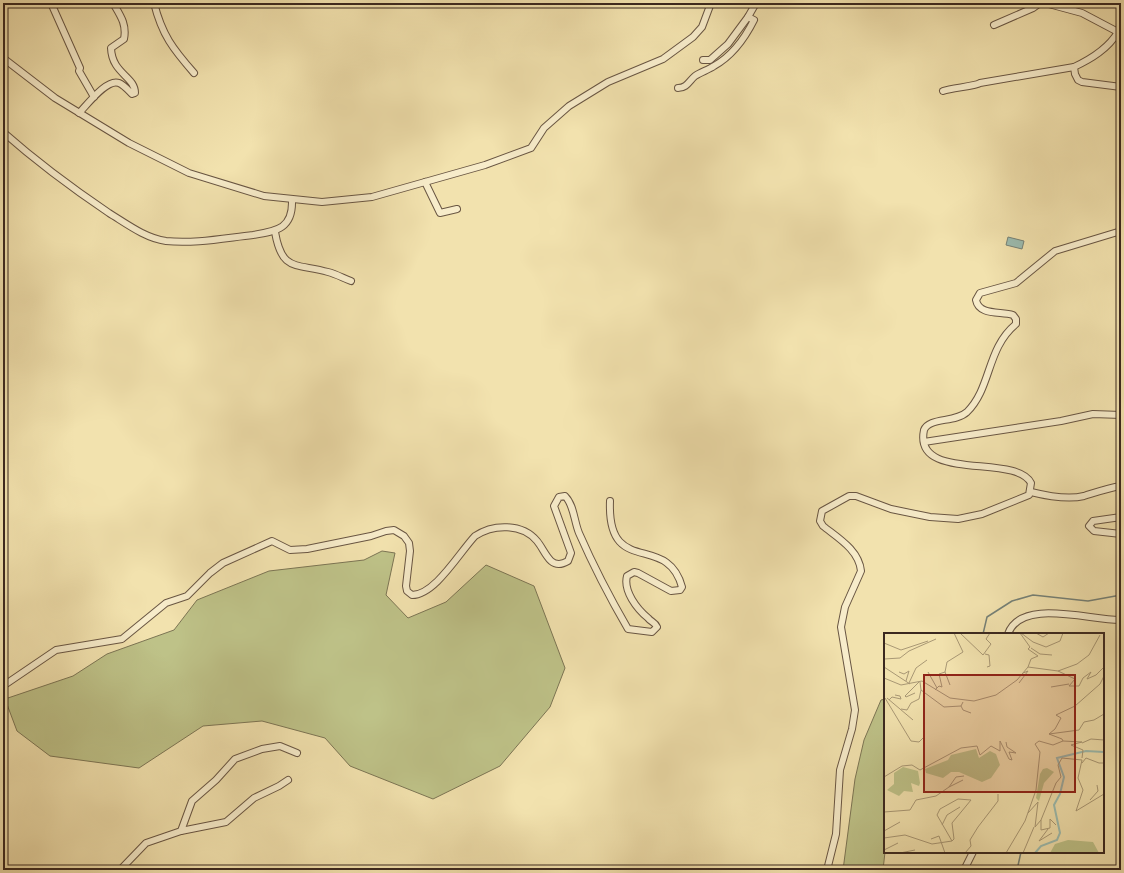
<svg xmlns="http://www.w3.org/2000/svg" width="1124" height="873" font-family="'Old Standard TT',serif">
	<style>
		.green { fill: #bec288; stroke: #7c7554 }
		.water { fill: #9cbdb1; stroke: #758177 }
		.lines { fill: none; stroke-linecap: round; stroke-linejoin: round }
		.stream { stroke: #758177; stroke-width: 1.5 }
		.minor-casing { stroke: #695643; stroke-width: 8 }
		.minor { stroke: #f7ecca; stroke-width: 6 }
		.inset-river { fill: none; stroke: #9cbdb1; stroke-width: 2 }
		.inset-road { fill: none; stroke: #a99875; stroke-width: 1 }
		.view { fill: #8f2418; fill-opacity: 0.15; stroke: #8f2418; stroke-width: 2 }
		.inset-edge { fill: none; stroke: #3b281f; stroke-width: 2 }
	</style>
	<rect width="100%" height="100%" fill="#f2e2ae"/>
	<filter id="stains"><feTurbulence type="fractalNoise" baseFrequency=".005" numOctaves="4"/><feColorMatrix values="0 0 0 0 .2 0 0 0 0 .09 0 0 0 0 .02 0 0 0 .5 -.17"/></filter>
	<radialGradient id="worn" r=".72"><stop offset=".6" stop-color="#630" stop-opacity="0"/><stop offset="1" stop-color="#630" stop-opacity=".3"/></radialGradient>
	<!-- green -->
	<g class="green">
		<polygon points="382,551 395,553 386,595 408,618 446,602 486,565 534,586 565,668 550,707 500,766 433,799 350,766 325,738 262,721 203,726 139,768 50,756 17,731 5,699 73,676 107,654 174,630 197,600 269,571 364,560"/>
		<polygon points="885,699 885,852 883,870 843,870 855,779 864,740 881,700"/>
	</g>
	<!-- water -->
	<polygon class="water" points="1008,237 1024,241 1022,249 1006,245"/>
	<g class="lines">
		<!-- stream -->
		<g class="stream">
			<polyline points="983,634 987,617 1012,601 1033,595 1088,601 1121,595"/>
			<polyline points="1017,870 1021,852"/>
		</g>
		<!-- minor casing -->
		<g class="minor-casing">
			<g id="minor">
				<polyline points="51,3 80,68 79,71 94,97"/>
				<path d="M154,3C162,35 173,49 194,73"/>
				<path d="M1045,3L1082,13L1118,32C1108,49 1091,59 1074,67L1075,74L1078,80L1082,82L1121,87"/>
				<polyline points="994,25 1033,8 1040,3"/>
				<polyline points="3,58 55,98 129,143 189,173 264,196 322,202 372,197 485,165 531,148 544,128 569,106 608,82 663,59 693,37 702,27 711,3"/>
				<polyline points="703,60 710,60 728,44 748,17 756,3"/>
				<path d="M678,88C687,88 689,81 695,76C701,72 708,70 714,66C732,56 745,38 754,20L748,17"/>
				<path d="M943,91C952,88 976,86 980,83L1074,67"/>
				<path d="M79,113C87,105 107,78 119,83C124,85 128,90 132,94L135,93C135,76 112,74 111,48L124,39C127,24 120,15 113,3"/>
				<path d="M3,132C37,162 72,188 109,213C127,224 145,238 166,241C194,244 225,238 253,235C278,231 293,228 292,200"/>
				<polyline points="425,182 440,213 457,209"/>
				<path d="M275,232C282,272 295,263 328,272C336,274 343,278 351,281"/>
				<polyline points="924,442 1061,421 1093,414 1121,415"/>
				<path d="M1031,492C1047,496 1068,500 1084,496C1097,492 1108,488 1121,486"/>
				<polyline points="1121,517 1093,521 1089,526 1094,531 1121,534"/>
				<path d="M1008,634C1021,597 1091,621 1121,620"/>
				<path d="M3,686L56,650L122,639L166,603L187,596L210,573L223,563L272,541L290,550L307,549L371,536L386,531L394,530L404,536L409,543L410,551L406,586L407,591L412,595C435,595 459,553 475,536C493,524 522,523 537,541C542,547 545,555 551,561C557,566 563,564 568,561L571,553L554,506L559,497L565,496C574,505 574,521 579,533C593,565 610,598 628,629L652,632L657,627C655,622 651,622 648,618C637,609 623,591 627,576L634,572L638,573L671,591L680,590L682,587C667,531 607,579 610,501"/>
				<polyline points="181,831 226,822 254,798 279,786 288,780"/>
				<polyline points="120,870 146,843 181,831 192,801 216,780 235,759 262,749 280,746 297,753"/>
				<path d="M827,870L836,834L840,770L852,729L855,710L841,627L845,607L861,571C859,550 838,538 823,526L820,521L822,511L849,496H856L891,509L930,517L958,519L982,514L1029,495L1031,483C1016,453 913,483 924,430C929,417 955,423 967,412C992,387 986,349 1016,324V319L1013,315C1001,311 979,316 976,300L980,293L1016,283L1055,251L1121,231"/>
				<polyline points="964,870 973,852"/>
			</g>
		</g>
		<!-- minor -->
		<use href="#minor" class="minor"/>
	</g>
	<!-- overview -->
	<g transform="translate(884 633)">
		<rect width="220" height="220" fill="#f2e2ae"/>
		<path d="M92,116L95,125L106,118L112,121L116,132L107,145L98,149L75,139H67L59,145L42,140L41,136L64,127L67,122ZM19,134L34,138L36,150L35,153L27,150L29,159L20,158L15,163L3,157L10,151V140ZM163,135L170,139L160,150L155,168L152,165L156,141L159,136ZM184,207L209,209L215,220H166L171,211Z" fill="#bec288"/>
		<path class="inset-river" d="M151,220L157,213L173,207L176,200L170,172L176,161L180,144L173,125L202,118L220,119"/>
		<path class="inset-road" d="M76,0L99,22L107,11L102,6L106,0M136,0L146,14L144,16L154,23M137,0L149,9L162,14L176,8L179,0M152,0L159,4L165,0M0,10L17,17L44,8M147,15L156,21L168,22M101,21L105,22L106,33L103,34M0,26L16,25L25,18L52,6M0,34L26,51M144,34L147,26L154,23M174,38L191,46L185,53H195M15,39L20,41L25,38L22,48M44,39L53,55M61,39L66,52M0,45L17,52L38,48L66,65L90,68L112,62L133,47L144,34L174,38L193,31L205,22L216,2M203,46L212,42L220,34M25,50L32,35L43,27M135,50L144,38L139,40M195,53L199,45L207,39L203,46M167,54L185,51M37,57L60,74L77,73L79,69M51,57L55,53L58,54L55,41L61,39L63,29L79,19L70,0M31,60L22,64L21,63L35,49M1,65L27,108L35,109L40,104M3,65L29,87M5,67L8,64L17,66L16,63L11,62M77,73L79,77L87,80M17,76L23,77L27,70L35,66L37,57L36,49M165,101L195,97L200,89L210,87L220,81M179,108L198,109L187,112L199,117L198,125M198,110L207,106L220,107M198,130L202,125L215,130H220M0,144L18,133L28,132L36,137L77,115L93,113L96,122L107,113L116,118V108L125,126L128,127L125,119L132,120L123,114L122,109M65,154L79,147M74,166L87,167L68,190L70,206L68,208L53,182L56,176ZM206,167L214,158L213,152M0,179L26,177L32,167L52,163L65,154L72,144L80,143M144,180L154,169L151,194L157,187L172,150L177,144L174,132L178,125L198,127L194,145L199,157L192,178L220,161M157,187V197L166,195V186L172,192M58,192L63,182L76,174M164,196L155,208L168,200M0,198L16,189M0,205L21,202L48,211L68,208M47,206L55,203L61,220M0,217L14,210M16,220L31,217M81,220L87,213L86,207L94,194L114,168V161M122,220L141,188L152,157L156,119L151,111L155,108L169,112L179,108L178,106L165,101L171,96L177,85L172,82L191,73L216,51L220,43M139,220L150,194"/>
		<path class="view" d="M40,42H191V159H40Z"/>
		<rect width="220" height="220" class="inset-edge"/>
	</g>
	<!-- margin -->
	<rect width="1124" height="873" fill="none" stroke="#f2e2ae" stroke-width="16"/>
	<rect x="4" y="4" width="1116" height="865" fill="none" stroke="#3b281f" stroke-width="2"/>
	<rect x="8" y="8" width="1108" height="857" fill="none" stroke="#3b281f"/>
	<rect width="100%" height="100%" filter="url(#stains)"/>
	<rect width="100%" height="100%" fill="url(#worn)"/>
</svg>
